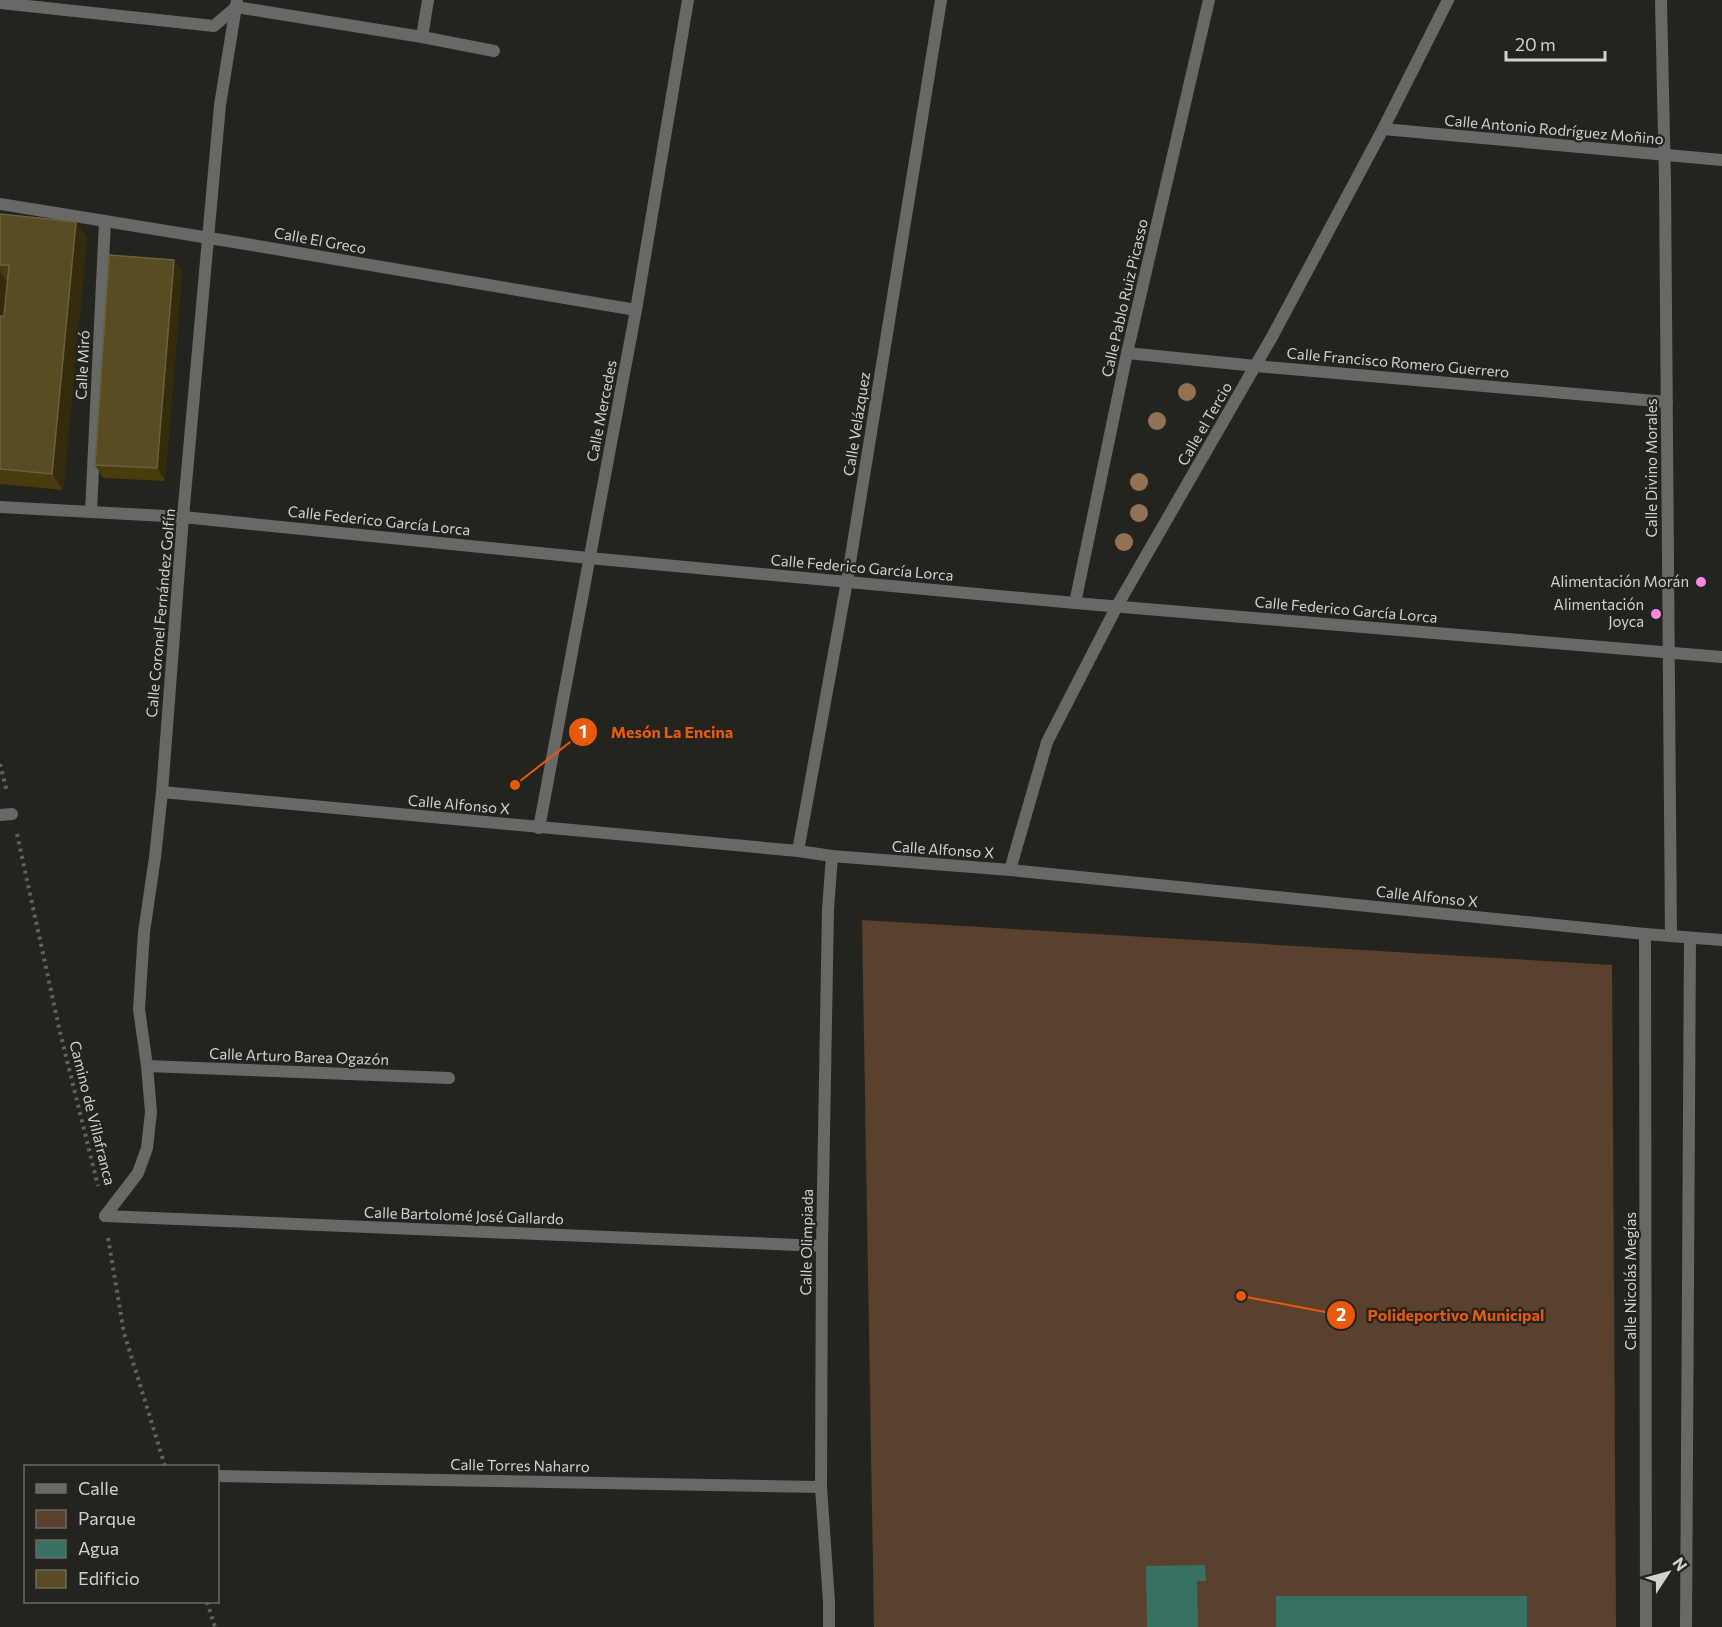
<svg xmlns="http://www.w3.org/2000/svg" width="1722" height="1627" font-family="Commissioner,sans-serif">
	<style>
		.green { fill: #59412d }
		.water { fill: #367163 }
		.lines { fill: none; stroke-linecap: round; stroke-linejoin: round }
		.path { stroke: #61625d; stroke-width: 4; stroke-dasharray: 3 4.5; stroke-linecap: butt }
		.minor { stroke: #666966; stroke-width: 12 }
		.tree { fill: #937253 }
		.wall { fill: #493b0e; fill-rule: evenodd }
		.shaded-wall { fill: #342b0c }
		.building { fill: #584c23; stroke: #6a613e; stroke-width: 1.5 }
		.poi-dot { fill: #fc86e4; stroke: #23241e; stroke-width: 2 }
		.labels { text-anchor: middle; stroke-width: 4.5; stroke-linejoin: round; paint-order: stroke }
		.street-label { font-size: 15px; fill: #d0d2cd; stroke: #23241e }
		.poi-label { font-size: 15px; fill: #d0d2cd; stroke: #23241e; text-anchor: end }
		.leader { fill: none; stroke: #e8590c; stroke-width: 2 }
		.callout-dot { fill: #e8590c; stroke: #23241e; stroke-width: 2 }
		.mark-label { font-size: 18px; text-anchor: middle; font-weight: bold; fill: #fff }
		.callout-label { font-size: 16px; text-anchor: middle; font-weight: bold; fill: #e8590c; stroke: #23241e; stroke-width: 4.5; stroke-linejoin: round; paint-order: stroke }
	</style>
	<rect width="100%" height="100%" fill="#23241e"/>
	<!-- green -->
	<polygon class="green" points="862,920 1612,965 1616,1627 874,1627"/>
	<!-- water -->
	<g class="water">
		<polygon points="1205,1565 1206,1581 1197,1581 1198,1627 1147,1627 1146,1566"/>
		<rect x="1276" y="1596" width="251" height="31"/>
	</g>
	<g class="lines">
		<!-- path -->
		<g class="path">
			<polyline points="0,764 7,792"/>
			<polyline points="17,834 60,1032 98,1186"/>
			<polyline points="108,1238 124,1333 165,1466"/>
			<polyline points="207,1602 215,1627"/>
		</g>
		<!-- minor -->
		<g class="minor">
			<polyline points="1661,0 1665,183 1671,936"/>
			<polyline points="0,3 214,26 236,7 422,37 494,51"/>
			<polyline points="422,37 428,0"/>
			<polyline points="1383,129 1722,160"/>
			<polyline points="0,204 240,243 636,310"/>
			<polyline points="1127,353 1256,366 1667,402"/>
			<polyline points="0,507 183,517 589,558 1075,603 1722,657"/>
			<polyline points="91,511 105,221"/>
			<polyline points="1075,603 1127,353 1209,0"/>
			<polyline points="162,792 798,851 832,856 1010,870 1645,934 1722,940"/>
			<polyline points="0,815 12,814"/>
			<polyline points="539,828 636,310 688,0"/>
			<polyline points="798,851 847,581 941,0"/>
			<polyline points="1010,870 1047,742 1117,606 1273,335 1383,129 1448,0"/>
			<polyline points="1645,934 1646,1627"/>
			<polyline points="147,1066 449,1078"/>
			<polyline points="105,1216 138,1173 147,1148 151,1112 147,1066 139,1009 144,932 155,857 162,792 183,517 220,105 237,0"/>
			<polyline points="105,1216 822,1246"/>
			<polyline points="218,1476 821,1487"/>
			<polyline points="829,1627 829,1602 821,1487 822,1246 828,909 832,856"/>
			<polyline points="1686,1627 1690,938"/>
		</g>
	</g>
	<!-- trees -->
	<g class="tree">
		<circle cx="1187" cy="392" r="9"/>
		<circle cx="1157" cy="421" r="9"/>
		<circle cx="1139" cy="482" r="9"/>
		<circle cx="1139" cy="513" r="9"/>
		<circle cx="1124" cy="542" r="9"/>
	</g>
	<!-- wall -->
	<g class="wall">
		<path d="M0,214L76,222L87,238L63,490L0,484ZM6,280H7L4,316H3Z"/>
		<polygon points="174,260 182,273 165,481 103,478 95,465"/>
	</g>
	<!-- shaded-wall -->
	<g class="shaded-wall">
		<polygon points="76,222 87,238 63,490 52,474"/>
		<polygon points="174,260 182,273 165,481 157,468"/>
		<polygon points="0,271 6,280 2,331 0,329"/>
	</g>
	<!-- building -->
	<g class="building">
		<polygon points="0,214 76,222 52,474 0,469 0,316 4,316 9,265 0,265"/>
		<polygon points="109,255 174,260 157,468 95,465"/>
	</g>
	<!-- markers -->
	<g class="poi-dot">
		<circle cx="1701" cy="582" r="6"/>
		<circle cx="1656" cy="614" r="6"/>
	</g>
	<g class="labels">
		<!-- street labels -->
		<g class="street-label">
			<text transform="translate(1554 130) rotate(5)" y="5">Calle Antonio Rodríguez Moñino</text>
			<text transform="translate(320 241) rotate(10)" y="5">Calle El Greco</text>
			<text transform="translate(1125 298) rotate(-77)" y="5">Calle Pablo Ruiz Picasso</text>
			<text transform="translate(1398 363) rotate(5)" y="5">Calle Francisco Romero Guerrero</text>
			<text transform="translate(83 365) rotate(-87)" y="5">Calle Miró</text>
			<text transform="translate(602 411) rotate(-79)" y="5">Calle Mercedes</text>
			<text transform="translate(857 424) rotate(-81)" y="5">Calle Velázquez</text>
			<text transform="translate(1205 424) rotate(-60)" y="5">Calle el Tercio</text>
			<text transform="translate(1652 468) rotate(-90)" y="5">Calle Divino Morales</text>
			<text transform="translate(379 521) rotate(6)" y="5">Calle Federico García Lorca</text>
			<text transform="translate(862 568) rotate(5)" y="5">Calle Federico García Lorca</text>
			<text transform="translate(1346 610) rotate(5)" y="5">Calle Federico García Lorca</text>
			<text transform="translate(161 613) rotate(-85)" y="5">Calle Coronel Fernández Golfín</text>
			<text transform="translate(459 805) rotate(5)" y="5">Calle Alfonso X</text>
			<text transform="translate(943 850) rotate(4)" y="5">Calle Alfonso X</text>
			<text transform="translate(1427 897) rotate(6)" y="5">Calle Alfonso X</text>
			<text transform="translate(299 1057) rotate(2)" y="5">Calle Arturo Barea Ogazón</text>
			<text transform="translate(92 1113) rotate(76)" y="5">Camino de Villafranca</text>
			<text transform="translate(464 1216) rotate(2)" y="5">Calle Bartolomé José Gallardo</text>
			<text transform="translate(807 1242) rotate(-89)" y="5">Calle Olimpiada</text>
			<text transform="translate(1631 1281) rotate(-90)" y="5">Calle Nicolás Megías</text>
			<text transform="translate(520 1466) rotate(1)" y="5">Calle Torres Naharro</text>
		</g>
		<!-- poi labels -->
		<g class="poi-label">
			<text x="1689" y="587">Alimentación Morán</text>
			<text x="1644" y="610">Alimentación<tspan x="1644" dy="17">Joyca</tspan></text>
		</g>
	</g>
	<!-- callouts -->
	<path class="leader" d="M515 785L583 732M1241 1296L1341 1315"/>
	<g class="callout-dot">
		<circle cx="515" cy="785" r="6"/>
		<circle cx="1241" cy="1296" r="6"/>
		<circle cx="583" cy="732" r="15"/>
		<circle cx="1341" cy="1315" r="15"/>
	</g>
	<g class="mark-label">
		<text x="583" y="738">1</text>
		<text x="1341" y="1321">2</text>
	</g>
	<g class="callout-label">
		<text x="672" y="738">Mesón La Encina</text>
		<text x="1456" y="1321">Polideportivo Municipal</text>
	</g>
	<!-- legend -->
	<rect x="24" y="1465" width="195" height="138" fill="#23241e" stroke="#686a64" stroke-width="1.5"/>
	<rect x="36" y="1484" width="30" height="9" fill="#666966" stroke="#686a64" stroke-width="1.5"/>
	<text x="78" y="1495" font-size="18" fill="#d0d2cd">Calle</text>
	<rect x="36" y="1510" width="30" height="18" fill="#59412d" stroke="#686a64" stroke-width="1.5"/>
	<text x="78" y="1525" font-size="18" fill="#d0d2cd">Parque</text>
	<rect x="36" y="1540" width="30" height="18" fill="#367163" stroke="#686a64" stroke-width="1.5"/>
	<text x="78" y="1555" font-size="18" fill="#d0d2cd">Agua</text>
	<rect x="36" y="1570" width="30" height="18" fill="#584c23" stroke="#686a64" stroke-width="1.5"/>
	<text x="78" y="1585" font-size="18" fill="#d0d2cd">Edificio</text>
	<!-- north arrow -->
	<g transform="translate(1668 1573) rotate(54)" stroke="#23241e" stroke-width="4.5" paint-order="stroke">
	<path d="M0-4.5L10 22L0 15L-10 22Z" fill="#d0d2cd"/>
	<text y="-9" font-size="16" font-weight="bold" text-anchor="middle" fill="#d0d2cd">N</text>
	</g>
	<!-- scale -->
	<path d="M1506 51v9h99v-9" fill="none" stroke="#d0d2cd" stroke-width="3"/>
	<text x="1515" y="51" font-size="18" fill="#d0d2cd" stroke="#23241e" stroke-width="4.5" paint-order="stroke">20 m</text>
</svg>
